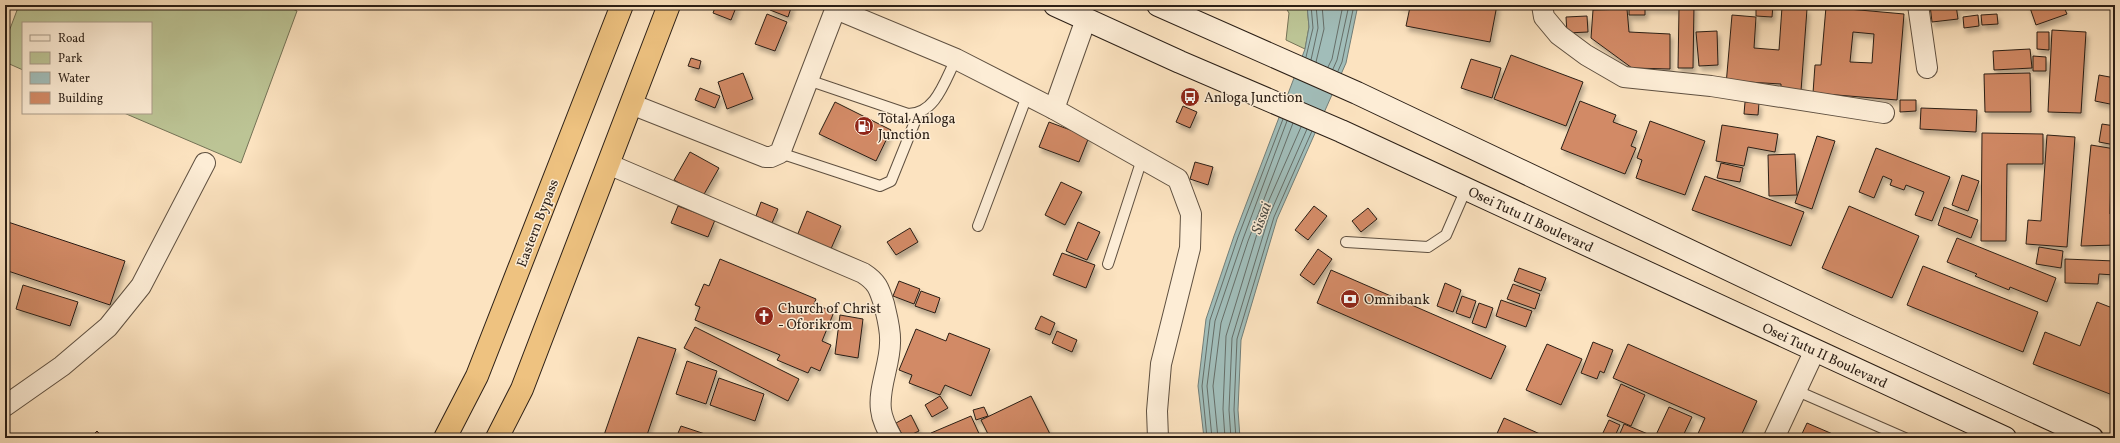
<svg xmlns="http://www.w3.org/2000/svg" width="2120" height="443" font-family="Vollkorn,serif">
	<style>
		.green { fill: #bcc495; stroke: #747256 }
		.water { fill: #a1bdb9; stroke: #727e78 }
		.lines { fill: none; stroke-linecap: round; stroke-linejoin: round }
		.shore { stroke: #666e68; stroke-width: 1 }
		.building { fill: #d28a66; stroke: #2b1f16; fill-rule: evenodd; filter: url(#shadow) }
		.lane-casing { stroke: #5f5040; stroke-width: 12 }
		.street-casing { stroke: #5f5040; stroke-width: 22 }
		.secondary-casing { stroke: #2b1f16; stroke-width: 24 }
		.highway-casing { stroke: #2b1f16; stroke-width: 24 }
		.lane { stroke: #fdedd6; stroke-width: 10 }
		.street { stroke: #fdedd6; stroke-width: 20 }
		.secondary { stroke: #fdedd6; stroke-width: 22 }
		.highway { stroke: #eec280; stroke-width: 22 }
		.labels { text-anchor: middle; stroke-width: 3; stroke-linejoin: round; paint-order: stroke }
		.poi-label { font-size: 14px; fill: #2b1f16; stroke: #fdedd6; text-anchor: start }
		.street-label { font-size: 14px; fill: #2b1f16; stroke: #fdedd6 }
		.water-label { font-size: 15px; font-style: italic; fill: #4e4e47; stroke: #fdedd6 }
	</style>
	<defs>
		<filter id="shadow"><feDropShadow dx="2.5" dy="4.5" stdDeviation="2" flood-color="#0004"/></filter>
	</defs>
	<rect width="100%" height="100%" fill="#fce3c0"/>
	<filter id="stains"><feTurbulence type="fractalNoise" baseFrequency=".005" numOctaves="4"/><feColorMatrix values="0 0 0 0 .2 0 0 0 0 .09 0 0 0 0 .02 0 0 0 .5 -.17"/></filter>
	<radialGradient id="worn" r=".72"><stop offset=".6" stop-color="#630" stop-opacity="0"/><stop offset="1" stop-color="#630" stop-opacity=".3"/></radialGradient>
	<!-- green -->
	<g class="green">
		<polygon points="19,5 285,5 297,11 241,163 124,113 151,113 151,23 23,23 23,70 5,62 5,42"/>
		<polygon points="1284,5 1307,5 1309,27 1305,49 1286,40 1289,13"/>
	</g>
	<!-- water -->
	<polygon class="water" points="1307,5 1358,5 1346,63 1277,219 1241,340 1238,410 1240,438 1204,438 1198,386 1206,319 1234,236 1305,49 1309,27"/>
	<g class="lines">
		<!-- shore -->
		<g class="shore">
			<polyline points="1306,57 1313,28 1311,5"/>
			<polyline points="1311,60 1318,28 1316,5"/>
			<polyline points="1316,62 1324,29 1322,5"/>
			<polyline points="1328,67 1332,59 1343,5"/>
			<polyline points="1333,69 1337,60 1349,5"/>
			<polyline points="1338,71 1342,62 1354,5"/>
			<polyline points="1207,438 1202,386 1210,320 1238,237 1283,119"/>
			<polyline points="1212,438 1207,386 1215,321 1243,239 1287,121"/>
			<polyline points="1218,438 1213,386 1221,323 1248,241 1293,123"/>
			<polyline points="1225,438 1223,409 1226,336 1263,214 1301,127"/>
			<polyline points="1231,438 1229,410 1232,338 1269,216 1307,129"/>
			<polyline points="1236,438 1234,410 1237,339 1274,217 1312,131"/>
		</g>
	</g>
	<!-- building -->
	<g class="building">
		<polygon points="716,5 737,5 731,20 713,13"/>
		<polygon points="772,5 792,5 788,17 770,10"/>
		<polygon points="1399,5 1497,5 1490,42 1406,26 1410,7"/>
		<polygon points="1617,5 1694,5 1693,68 1678,68 1679,9 1645,8 1645,15 1629,15 1629,5"/>
		<polygon points="1756,5 1773,5 1772,17 1756,16"/>
		<polygon points="1930,5 1956,5 1958,19 1932,22"/>
		<polygon points="1960,5 1998,5 1960,8"/>
		<polygon points="2029,5 2063,5 2067,14 2036,25"/>
		<polygon points="1782,7 1807,9 1801,91 1781,89 1781,84 1748,82 1726,85 1732,15 1756,17 1754,48 1779,50"/>
		<path d="M1826,7L1904,14L1897,100L1813,93L1815,65H1821ZM1853,32L1874,34L1872,63L1850,62Z"/>
		<polygon points="1627,9 1629,32 1670,34 1670,69 1632,68 1591,38 1593,10"/>
		<polygon points="767,14 787,22 775,51 755,44"/>
		<polygon points="1997,14 1998,24 1982,25 1981,15"/>
		<polygon points="1978,15 1979,26 1964,28 1963,17"/>
		<polygon points="1587,16 1588,32 1567,33 1566,17"/>
		<polygon points="2052,30 2086,32 2081,113 2048,112"/>
		<polygon points="1717,31 1718,65 1699,66 1696,32"/>
		<polygon points="2037,32 2049,32 2049,50 2037,49"/>
		<polygon points="2030,49 2032,68 1994,70 1993,51"/>
		<polygon points="1511,55 1583,82 1566,126 1494,99"/>
		<polygon points="2033,56 2046,57 2046,71 2033,71"/>
		<polygon points="691,58 701,61 699,69 688,66"/>
		<polygon points="1471,59 1501,68 1492,98 1461,88"/>
		<polygon points="743,73 753,99 727,109 718,82"/>
		<polygon points="2030,73 2031,112 1985,112 1984,74"/>
		<polygon points="2099,75 2115,78 2115,105 2095,101"/>
		<polygon points="700,88 720,96 715,108 695,100"/>
		<polygon points="1900,100 1916,100 1916,111 1900,112"/>
		<polygon points="1580,101 1616,115 1613,122 1637,131 1631,146 1636,148 1625,174 1561,149"/>
		<polygon points="835,102 891,130 876,161 819,134"/>
		<polygon points="1745,102 1759,103 1758,115 1744,114"/>
		<polygon points="1183,106 1197,112 1190,128 1176,122"/>
		<polygon points="1921,108 1977,110 1976,132 1920,129"/>
		<polygon points="1650,121 1705,141 1685,195 1636,178 1642,160 1637,158"/>
		<polygon points="1049,122 1089,137 1079,162 1039,147"/>
		<polygon points="2102,124 2115,126 2115,145 2099,142"/>
		<polygon points="1722,125 1778,134 1775,152 1748,147 1744,166 1716,161"/>
		<polygon points="1982,133 2043,134 2043,164 2007,164 2006,241 1981,241"/>
		<polygon points="2047,135 2075,137 2067,247 2026,244 2028,220 2041,221"/>
		<polygon points="1817,136 1835,141 1812,209 1795,203"/>
		<polygon points="2091,145 2115,149 2115,170 2111,169 2110,214 2115,214 2115,245 2081,246"/>
		<polygon points="1876,148 1950,177 1932,221 1915,215 1924,192 1906,185 1904,190 1890,185 1892,180 1883,176 1874,198 1859,192"/>
		<polygon points="690,152 719,168 703,196 674,180"/>
		<polygon points="1795,154 1797,195 1769,196 1768,155"/>
		<polygon points="1195,162 1213,167 1208,185 1190,179"/>
		<polygon points="1721,163 1743,168 1740,182 1717,178"/>
		<polygon points="1962,175 1979,181 1968,211 1952,205"/>
		<polygon points="1705,176 1804,212 1791,246 1692,210"/>
		<polygon points="1061,182 1082,192 1065,225 1045,215"/>
		<polygon points="761,202 778,209 772,223 756,216"/>
		<polygon points="678,206 715,220 708,237 671,223"/>
		<polygon points="1314,206 1327,216 1308,240 1295,230"/>
		<polygon points="1849,206 1919,236 1892,298 1822,268"/>
		<polygon points="1944,207 1978,220 1971,238 1938,225"/>
		<polygon points="1368,208 1377,219 1361,232 1352,221"/>
		<polygon points="807,211 841,226 830,251 797,236"/>
		<polygon points="5,221 125,261 110,305 5,270"/>
		<polygon points="1078,222 1100,232 1087,260 1066,251"/>
		<polygon points="910,228 918,242 896,255 887,242"/>
		<polygon points="1957,238 2056,278 2047,302 2010,287 2009,290 1975,276 1977,274 1947,262"/>
		<polygon points="2039,247 2063,251 2061,268 2036,264"/>
		<polygon points="1318,249 1332,259 1314,285 1300,275"/>
		<polygon points="1062,253 1095,265 1086,288 1053,275"/>
		<polygon points="720,259 816,299 814,304 834,312 822,341 831,345 820,371 811,367 808,373 777,360 780,355 695,320 700,307 695,305 704,284 709,286"/>
		<polygon points="2065,259 2115,261 2115,275 2099,274 2098,284 2065,283"/>
		<polygon points="1923,266 2038,312 2023,352 1907,305"/>
		<polygon points="1519,268 1546,278 1541,291 1514,281"/>
		<polygon points="1331,270 1506,346 1491,379 1317,303"/>
		<polygon points="899,281 920,289 914,304 893,296"/>
		<polygon points="1445,283 1461,290 1453,312 1437,306"/>
		<polygon points="1513,284 1540,294 1535,309 1507,299"/>
		<polygon points="23,285 78,302 70,326 16,309"/>
		<polygon points="921,291 940,298 935,313 915,306"/>
		<polygon points="1462,296 1476,301 1470,318 1456,313"/>
		<polygon points="1501,300 1532,311 1526,327 1496,316"/>
		<polygon points="2097,302 2115,309 2115,396 2033,364 2045,332 2080,346"/>
		<polygon points="1479,303 1493,308 1486,328 1472,323"/>
		<polygon points="840,315 863,319 858,358 835,354"/>
		<polygon points="1041,316 1055,323 1050,335 1035,329"/>
		<polygon points="695,327 799,379 788,401 684,348"/>
		<polygon points="916,329 946,341 949,333 990,349 971,396 945,385 940,395 909,383 912,375 899,370"/>
		<polygon points="1057,331 1077,340 1072,352 1052,343"/>
		<polygon points="638,337 676,349 646,438 603,438"/>
		<polygon points="1593,342 1613,350 1604,373 1600,371 1597,379 1581,373"/>
		<polygon points="1547,344 1582,359 1561,405 1526,390"/>
		<polygon points="1628,344 1757,401 1740,438 1696,438 1705,418 1613,378"/>
		<polygon points="687,361 717,371 706,404 676,394"/>
		<polygon points="719,378 764,394 755,421 710,405"/>
		<polygon points="1621,384 1645,395 1631,426 1607,416"/>
		<polygon points="940,396 948,408 932,417 925,405"/>
		<polygon points="1031,396 1052,438 990,438 981,420"/>
		<polygon points="984,407 988,416 976,420 973,410"/>
		<polygon points="1669,407 1692,417 1682,438 1618,438 1624,424 1655,437"/>
		<polygon points="911,415 919,431 904,438 896,423"/>
		<polygon points="971,416 981,438 934,438 931,433"/>
		<polygon points="1504,418 1549,438 1495,438"/>
		<polygon points="1609,420 1620,425 1614,438 1602,435"/>
		<polygon points="1807,423 1842,438 1800,438"/>
		<polygon points="681,426 717,438 676,438"/>
		<polygon points="97,431 103,438 90,438"/>
	</g>
	<g class="lines">
		<!-- lane casing -->
		<g class="lane-casing">
			<g id="lane">
				<path d="M808,80L908,114C936,114 945,80 956,59"/>
				<polyline points="780,153 880,186 891,181 918,114"/>
				<polyline points="978,226 1027,96"/>
				<polyline points="1346,242 1428,247 1446,235 1466,189"/>
				<polyline points="1108,264 1142,159"/>
				<polyline points="1795,390 1905,438"/>
			</g>
		</g>
		<!-- street casing -->
		<g class="street-casing">
			<g id="street">
				<polyline points="1542,5 1544,17 1559,35 1586,55 1624,77 1711,86 1884,113"/>
				<polyline points="1918,5 1927,68"/>
				<polyline points="836,9 956,59 1054,109 1178,179 1191,214 1190,248 1161,364 1157,411 1158,438"/>
				<polyline points="631,104 765,157 771,157 780,153 837,5"/>
				<polyline points="1054,109 1086,19"/>
				<path d="M608,164L863,273C877,282 879,288 884,304C887,317 891,330 890,343C890,365 878,388 881,410C882,420 887,429 892,438"/>
				<polyline points="5,406 62,366 108,327 141,286 205,163"/>
				<polyline points="1774,438 1815,350"/>
			</g>
		</g>
		<!-- secondary casing -->
		<g class="secondary-casing">
			<g id="secondary">
				<polyline points="1055,5 1180,62 1341,131 2005,438"/>
				<polyline points="1158,5 1357,93 1848,326 2092,438"/>
			</g>
		</g>
		<!-- highway casing -->
		<g class="highway-casing">
			<g id="highway">
				<polyline points="445,438 477,376 622,5"/>
				<polyline points="497,438 522,389 669,5"/>
			</g>
		</g>
		<!-- lane -->
		<use href="#lane" class="lane"/>
		<!-- street -->
		<use href="#street" class="street"/>
		<!-- secondary -->
		<use href="#secondary" class="secondary"/>
		<!-- highway -->
		<use href="#highway" class="highway"/>
	</g>
	<!-- icons -->
	<defs>
		<g id="bus-disc" transform="scale(1)"><circle r="9.5" fill="#8f2418" stroke="#fdedd6"/><path d="M-5-6H5V4H4V6H2V4H-2V6H-4V4H-5ZM-3.5-4V0h7V-4ZM-3.5 1.2v1.5H-2V1.2ZM2 1.2v1.5H3.5V1.2Z" fill="#fff"/></g>
		<g id="fuel-disc" transform="scale(1)"><circle r="9.5" fill="#8f2418" stroke="#fdedd6"/><path d="M-5.5-6h7V0h2V4h1.3V-2.5L3-4.5l.8-.8L6-3V5H2.5V1h-1V6h-7ZM-4.2-4.7v3.2H.2V-4.7Z" fill="#fff"/></g>
		<g id="bank-disc" transform="scale(1)"><circle r="9.5" fill="#8f2418" stroke="#fdedd6"/><path d="M-6-4H6V4H-6ZM0-2.3a2.3 2.3 0 1 0 0 4.6a2.3 2.3 0 1 0 0-4.6Z" fill="#fff"/></g>
		<g id="church-disc" transform="scale(1)"><circle r="9.5" fill="#8f2418" stroke="#fdedd6"/><path d="M-1.2-6h2.4v3.5h3.3v2.4h-3.3V6h-2.4V-.1h-3.3v-2.4h3.3Z" fill="#fff"/></g>
	</defs>
	<g fill-rule="evenodd">
		<use href="#bus-disc" x="1190" y="97"/>
		<use href="#fuel-disc" x="864" y="126"/>
		<use href="#bank-disc" x="1350" y="299"/>
		<use href="#church-disc" x="764" y="316"/>
	</g>
	<g class="labels">
		<!-- poi labels -->
		<g class="poi-label">
			<text x="1204" y="102">Anloga Junction</text>
			<text x="878" y="123">Total Anloga<tspan x="878" dy="16">Junction</tspan></text>
			<text x="1364" y="304">Omnibank</text>
			<text x="778" y="313">Church of Christ<tspan x="778" dy="16">- Oforikrom</tspan></text>
		</g>
		<!-- street labels -->
		<g class="street-label">
			<text transform="translate(1531 219) rotate(25)" y="5">Osei Tutu II Boulevard</text>
			<text transform="translate(537 223) rotate(-69)" y="5">Eastern Bypass</text>
			<text transform="translate(1825 355) rotate(25)" y="5">Osei Tutu II Boulevard</text>
		</g>
		<!-- water labels -->
		<g class="water-label">
			<text transform="translate(1261 218) rotate(-70)" y="5">Sissai</text>
		</g>
	</g>
	<!-- margin -->
	<rect width="2120" height="443" fill="none" stroke="#fce3c0" stroke-width="20"/>
	<rect x="6" y="6" width="2108" height="431" fill="none" stroke="#2b1f16" stroke-width="2"/>
	<rect x="10" y="10" width="2100" height="423" fill="none" stroke="#2b1f16"/>
	<!-- legend -->
	<rect x="22" y="22" width="130" height="92" fill="#fdedd6" stroke="#a99b89"/>
	<rect x="30" y="35" width="20" height="6" fill="#fdedd6" stroke="#a99b89"/>
	<text x="58" y="42" font-size="12" fill="#2b1f16">Road</text>
	<rect x="30" y="52" width="20" height="12" fill="#bcc495" stroke="#a99b89"/>
	<text x="58" y="62" font-size="12" fill="#2b1f16">Park</text>
	<rect x="30" y="72" width="20" height="12" fill="#a1bdb9" stroke="#a99b89"/>
	<text x="58" y="82" font-size="12" fill="#2b1f16">Water</text>
	<rect x="30" y="92" width="20" height="12" fill="#d28a66" stroke="#a99b89"/>
	<text x="58" y="102" font-size="12" fill="#2b1f16">Building</text>
	<rect width="100%" height="100%" filter="url(#stains)"/>
	<rect width="100%" height="100%" fill="url(#worn)"/>
</svg>
